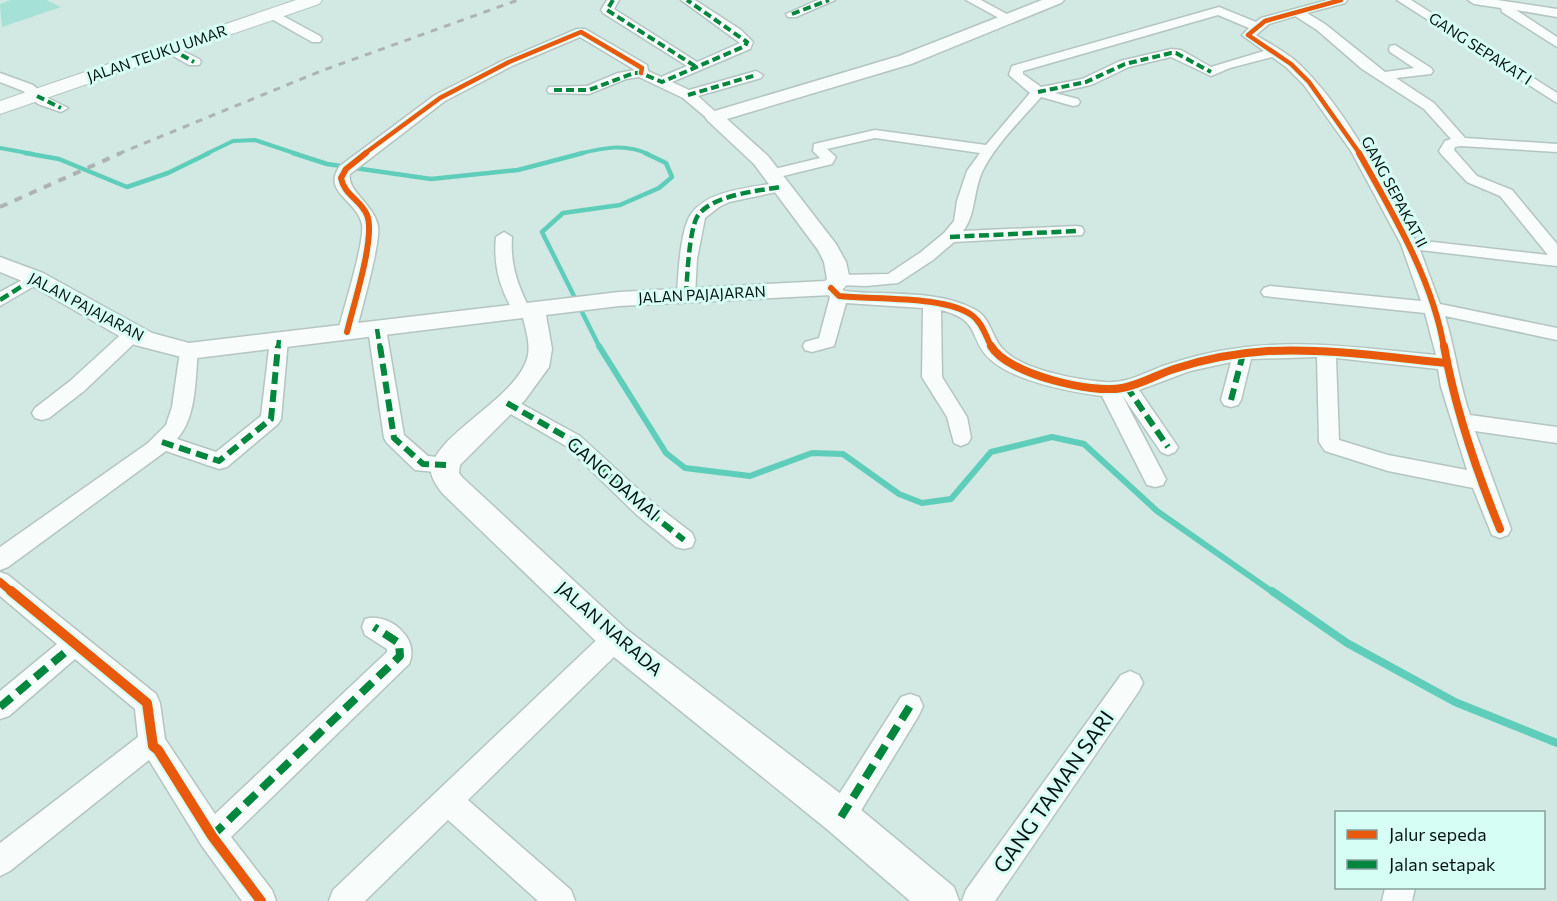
<svg xmlns="http://www.w3.org/2000/svg" width="1557" height="901" font-family="Commissioner,sans-serif">
	<style>
		.green { fill: #a5e1d4 }
		.lines { fill: none; stroke-linecap: round; stroke-linejoin: round }
		.stream-far3 { stroke: #5ecebb; stroke-width: 4 }
		.stream-far2 { stroke: #5ecebb; stroke-width: 4.5 }
		.stream-far1 { stroke: #5ecebb; stroke-width: 6 }
		.stream { stroke: #5ecebb; stroke-width: 8 }
		.minor-casing { stroke: #b4c5c1; stroke-width: 3 }
		.major-casing { stroke: #b4c5c1; stroke-width: 3 }
		.highway-casing { stroke: #b4c5c1; stroke-width: 2 }
		.minor { fill: #f8fcfb; fill-rule: evenodd }
		.major { fill: #f8fcfb; fill-rule: evenodd }
		.highway { fill: #f8fcfb; fill-rule: evenodd }
		.rail-far1 { stroke: #adb3b2; stroke-width: 3; stroke-dasharray: 7 7; stroke-linecap: butt }
		.rail { stroke: #adb3b2; stroke-width: 4; stroke-dasharray: 8 8; stroke-linecap: butt }
		.quiet-far3 { stroke: #00873e; stroke-width: 4; stroke-dasharray: 8 4; stroke-linecap: butt }
		.quiet-far2 { stroke: #00873e; stroke-width: 4.5; stroke-dasharray: 10 4.5; stroke-linecap: butt }
		.quiet-far1 { stroke: #00873e; stroke-width: 6; stroke-dasharray: 12 6; stroke-linecap: butt }
		.quiet { stroke: #00873e; stroke-width: 8; stroke-dasharray: 15 8; stroke-linecap: butt }
		.cycleway-far3-casing { stroke: #d7fef4; stroke-width: 7 }
		.cycleway-far2-casing { stroke: #d7fef4; stroke-width: 9 }
		.cycleway-far1-casing { stroke: #d7fef4; stroke-width: 11 }
		.cycleway-casing { stroke: #d7fef4; stroke-width: 14 }
		.cycleway-far3 { stroke: #e8590c; stroke-width: 4.5 }
		.cycleway-far2 { stroke: #e8590c; stroke-width: 6 }
		.cycleway-far1 { stroke: #e8590c; stroke-width: 8 }
		.cycleway { stroke: #e8590c; stroke-width: 10 }
		.labels { text-anchor: middle; stroke-width: 6; stroke-linejoin: round; paint-order: stroke }
		.far-street-label { font-size: 15px; fill: #071512; stroke: #d7fef4 }
		.street-label { font-size: 18px; fill: #071512; stroke: #d7fef4 }
		.near-street-label { font-size: 21px; fill: #071512; stroke: #d7fef4 }
	</style>
	<rect width="100%" height="100%" fill="#d2e8e2"/>
	<!-- green -->
	<polygon class="green" points="11,0 46,0 61,7 2,27 0,4"/>
	<g class="lines">
		<!-- stream-far3 -->
		<g class="stream-far3">
			<polyline points="0,148 33,154"/>
			<polyline points="206,154 233,141 255,140 297,154"/>
			<path d="M578,154C602,148 625,143 648,154"/>
		</g>
		<!-- stream-far2 -->
		<g class="stream-far2">
			<polyline points="25,153 59,159 127,187 168,173 209,153"/>
			<polyline points="293,153 327,164 431,179 518,170 583,153"/>
			<polyline points="600,348 542,232 563,213 620,205 659,188 672,177 666,163 645,153"/>
		</g>
		<!-- stream-far1 -->
		<polyline class="stream-far1" points="599,346 666,453 685,468 750,476 812,453 843,454 899,494 922,503 951,499 991,452 1052,437 1084,444 1157,511 1274,593"/>
		<!-- stream -->
		<polyline class="stream" points="1272,591 1347,643 1455,702 1557,743"/>
		<!-- minor casing -->
		<g class="minor-casing">
			<g id="minor">
				<path d="M607,0H619L614,9L697,62L740,43L681,0H695L741,30L753,42L750,49L672,82L689,90L756,71L763,75L761,78L698,96L721,117L714,121L709,120L683,98L639,77L626,79L589,94L549,93L547,90L549,87L587,86L618,73L635,70L580,37L514,65L445,101L350,174C346,190 374,204 378,226C381,243 361,311 356,332L354,336H340L338,332C343,310 365,242 362,224C357,200 321,192 340,166L435,95L504,60L577,29H585L647,65L648,71L661,77L687,66L603,13L601,10Z"/>
				<polygon points="818,0 835,0 796,17 788,17 786,14"/>
				<polygon points="966,0 981,0 1016,19 1014,22 1006,22"/>
				<path d="M1328,0H1347L1345,3L1307,13L1325,24L1385,72L1414,68L1390,52L1389,49L1390,46L1395,45L1431,68L1433,71L1431,74L1396,78L1434,103L1465,138L1557,144V152L1461,146L1455,147L1454,150L1477,176L1512,190L1557,244V266L1420,250L1440,304L1557,328V340L1445,316C1455,349 1459,383 1470,415L1557,427V443L1475,431L1511,529L1508,535L1500,538L1492,535L1473,488L1388,471L1325,451L1319,442L1317,357L1251,359L1241,400L1238,405L1231,407L1224,405L1221,400L1231,362L1190,371L1139,390L1178,447L1175,452L1168,455L1161,452L1122,395L1166,479L1163,485L1155,487L1147,485L1102,396C1071,392 1014,381 991,360C967,338 983,321 941,310L942,377L967,417L971,438L968,443L961,446L954,443L947,417L922,377L923,308L846,303L834,346L812,352L805,350L803,346L805,342L819,338L830,297L822,288L825,284L832,283L830,280L833,276L839,275L888,274L921,252L944,233L954,221L957,201L967,171L980,153L875,138L827,149L836,157L832,164L771,179L763,174L766,171L820,158L813,151L814,144L875,130L986,145L1030,93L1009,75L1012,66L1219,7L1256,22L1261,18ZM1218,15L1249,28L1242,35L1264,51L1211,67L1181,50L1171,49L1120,61L1082,79L1041,87L1023,74V71ZM1295,16L1317,30L1362,69L1424,109L1451,139L1445,141L1439,151L1441,154L1467,182L1500,196L1548,255L1415,240C1383,182 1346,108 1298,63C1286,52 1270,44 1256,35L1269,24ZM1171,57L1211,76L1230,68L1272,57L1286,67L1304,85L1351,151L1401,244L1421,301L1270,286L1264,288L1261,292L1264,296L1425,313L1436,355C1368,349 1300,338 1232,349C1210,352 1187,358 1166,365C1146,372 1127,384 1105,382C1079,380 1021,370 1003,349C991,337 991,317 974,309C935,289 887,296 844,291L839,285L866,286L898,283L933,260L954,242L1082,235L1084,231L1082,227L1076,226L963,231C976,215 973,190 983,170C997,143 1021,120 1041,97L1073,106L1078,105L1080,102L1078,99L1055,93L1091,85L1129,67ZM1336,358L1438,369L1441,387L1467,470L1388,455L1339,440Z"/>
				<polygon points="1397,0 1411,0 1557,93 1557,103"/>
				<polygon points="1468,0 1497,0 1557,9 1557,17 1516,10 1557,37 1557,47 1502,12 1501,8 1474,4"/>
				<polygon points="272,10 320,36 322,39 320,42 312,42 268,17 266,14"/>
				<polygon points="171,45 199,59 201,62 199,65 189,65 166,52 165,49"/>
				<polygon points="0,73 33,85 48,98 68,108 61,112 38,104 23,91 0,82"/>
				<path d="M780,182L786,184L788,187L786,190L729,202L719,207L705,218L697,259L695,296L692,300H680L677,296C678,277 680,230 691,214C709,189 752,188 780,182Z"/>
				<path d="M504,232L512,237C510,265 518,287 531,311L528,315H516C500,291 493,265 496,237Z"/>
				<polygon points="35,273 41,274 44,278 41,282 0,306 0,292"/>
				<polygon points="377,323 384,325 386,329 404,435 428,456 454,459 457,465 454,471 446,473 415,470 387,443 384,438 368,329 370,325"/>
				<polygon points="134,327 141,329 143,333 141,337 84,391 49,418 42,420 35,418 32,413 35,408 70,381 127,329"/>
				<path d="M279,334L286,336L288,340L281,419L278,424L227,467L219,469L166,451L8,567L0,570V547L148,443L166,425L172,407L180,351L182,346L189,345L196,346L198,351C195,379 197,417 177,439L216,452L261,416L270,340L272,336Z"/>
				<polygon points="507,396 580,436 653,503 692,533 695,540 692,547 684,549 676,547 637,515 566,446 500,408 497,403 500,398"/>
				<path d="M0,572L8,575L156,694L160,703L165,739L215,814L387,652V649L365,635L362,627L365,619C387,612 421,637 409,664L231,837L272,890L276,901H242L202,846L149,760L10,871L0,876V843L138,737L135,709L75,659L9,716L0,719V691L57,644L0,596Z"/>
				<polygon points="615,628 624,631 627,639 624,647 468,800 571,890 575,901 538,901 448,820 365,901 329,901 333,890 606,631"/>
				<polygon points="1130,671 1139,675 1143,683 1139,691 995,901 962,901 966,890 1121,675"/>
				<polygon points="910,694 919,697 923,706 919,715 851,827 841,831 831,827 827,817 831,807 901,697"/>
				<polygon points="1385,888 1415,888 1412,901 1382,901"/>
			</g>
		</g>
		<!-- major casing -->
		<g class="major-casing">
			<path id="major" d="M1042,0H1064L1061,3L911,64L727,119L768,156L836,244L846,262L850,280C845,288 840,293 831,295L619,306L546,315L552,349L549,367L525,400L460,465L459,473L462,477L626,629L854,804L954,887L959,901H910L828,830L604,649L442,493C438,487 432,480 431,472C431,435 519,399 528,355C530,343 526,330 523,318L189,359L135,345L27,283L0,272V257L43,273L152,333L189,343L619,292L825,281L827,279L824,262L818,250L754,164L708,121L705,117L708,113L899,56Z"/>
		</g>
		<!-- highway casing -->
		<g class="highway-casing">
			<polygon id="highway" points="296,0 322,0 319,4 0,114 0,101"/>
		</g>
		<!-- minor -->
		<use href="#minor" class="minor"/>
		<!-- major -->
		<use href="#major" class="major"/>
		<!-- highway -->
		<use href="#highway" class="highway"/>
		<!-- rail-far1 -->
		<polyline class="rail-far1" points="118,154 321,71 518,0"/>
		<!-- rail -->
		<polyline class="rail" points="0,207 121,153"/>
		<!-- quiet-far3 -->
		<g class="quiet-far3">
			<polyline points="613,0 607,10 698,68"/>
			<polyline points="792,14 829,0"/>
			<polyline points="171,49 194,62"/>
			<polyline points="554,90 589,90 634,73 641,73 662,82 745,46 747,42 687,0"/>
			<polyline points="1038,92 1086,82 1125,64 1171,53 1176,53 1211,72"/>
			<polyline points="688,95 756,75"/>
			<polyline points="37,96 61,108"/>
		</g>
		<!-- quiet-far2 -->
		<g class="quiet-far2">
			<polyline points="950,237 1076,231"/>
			<path d="M686,296C687,278 689,232 697,217C710,195 758,191 780,187"/>
			<polyline points="0,300 35,278"/>
			<polyline points="377,329 380,348"/>
			<polyline points="278,348 279,340"/>
		</g>
		<!-- quiet-far1 -->
		<g class="quiet-far1">
			<polyline points="380,346 394,438 423,464 446,465"/>
			<polyline points="1126,386 1168,447"/>
			<polyline points="1231,400 1243,354"/>
			<polyline points="507,403 573,441 645,509 684,540"/>
			<polyline points="162,442 219,461 271,419 278,346"/>
		</g>
		<!-- quiet -->
		<g class="quiet">
			<polyline points="0,707 75,644"/>
			<polyline points="841,817 910,706"/>
			<polyline points="212,836 400,656 399,643 374,627"/>
		</g>
		<!-- cycleway-far3 casing -->
		<g class="cycleway-far3-casing">
			<g id="cycleway-far3">
				<polyline points="1341,0 1265,21 1248,35 1291,64 1309,82 1360,154"/>
				<polyline points="364,154 440,98 509,62 581,32 642,68 641,73"/>
			</g>
		</g>
		<!-- cycleway-far2 casing -->
		<g class="cycleway-far2-casing">
			<g id="cycleway-far2">
				<path d="M1359,153C1392,212 1433,280 1444,348"/>
				<path d="M831,288L839,296C873,300 946,295 973,316C983,324 986,337 992,348"/>
				<path d="M347,332C353,306 376,237 367,215C361,200 344,195 341,178L346,169L366,153"/>
			</g>
		</g>
		<!-- cycleway-far1 casing -->
		<g class="cycleway-far1-casing">
			<g id="cycleway-far1">
				<path d="M991,346C1007,374 1092,394 1122,388C1140,385 1156,375 1174,369C1204,359 1236,353 1268,351C1327,348 1387,357 1446,363"/>
				<path d="M1444,346C1455,409 1476,470 1500,529"/>
				<polyline points="0,582 13,593"/>
			</g>
		</g>
		<!-- cycleway casing -->
		<g class="cycleway-casing">
			<polyline id="cycleway" points="11,591 147,703 153,746 158,750 212,836 261,901"/>
		</g>
		<!-- cycleway-far3 -->
		<use href="#cycleway-far3" class="cycleway-far3"/>
		<!-- cycleway-far2 -->
		<use href="#cycleway-far2" class="cycleway-far2"/>
		<!-- cycleway-far1 -->
		<use href="#cycleway-far1" class="cycleway-far1"/>
		<!-- cycleway -->
		<use href="#cycleway" class="cycleway"/>
	</g>
	<g class="labels">
		<!-- far-street labels -->
		<g class="far-street-label">
			<text transform="translate(1480 49) rotate(33)" y="5">GANG SEPAKAT I</text>
			<text transform="translate(157 54) rotate(-19)" y="5">JALAN TEUKU UMAR</text>
			<text transform="translate(1394 192) rotate(62)" y="5">GANG SEPAKAT II</text>
			<text transform="translate(702 295) rotate(-3)" y="5">JALAN PAJAJARAN</text>
			<text transform="translate(86 307) rotate(28)" y="5">JALAN PAJAJARAN</text>
		</g>
		<!-- street labels -->
		<g class="street-label">
			<text transform="translate(613 479) rotate(41)" y="6">GANG DAMAI</text>
			<text transform="translate(609 629) rotate(41)" y="6">JALAN NARADA</text>
		</g>
		<!-- near-street labels -->
		<g class="near-street-label">
			<text transform="translate(1054 792) rotate(-55)" y="7">GANG TAMAN SARI</text>
		</g>
	</g>
	<!-- legend -->
	<rect x="1335" y="811" width="210" height="78" fill="#d7fef4" stroke="#84a19a" stroke-width="1.5"/>
	<rect x="1347" y="830" width="30" height="9" fill="#e8590c" stroke="#84a19a" stroke-width="1.5"/>
	<text x="1389" y="841" font-size="18" fill="#071512">Jalur sepeda</text>
	<rect x="1347" y="860" width="30" height="9" fill="#00873e" stroke="#84a19a" stroke-width="1.5"/>
	<text x="1389" y="871" font-size="18" fill="#071512">Jalan setapak</text>
</svg>
